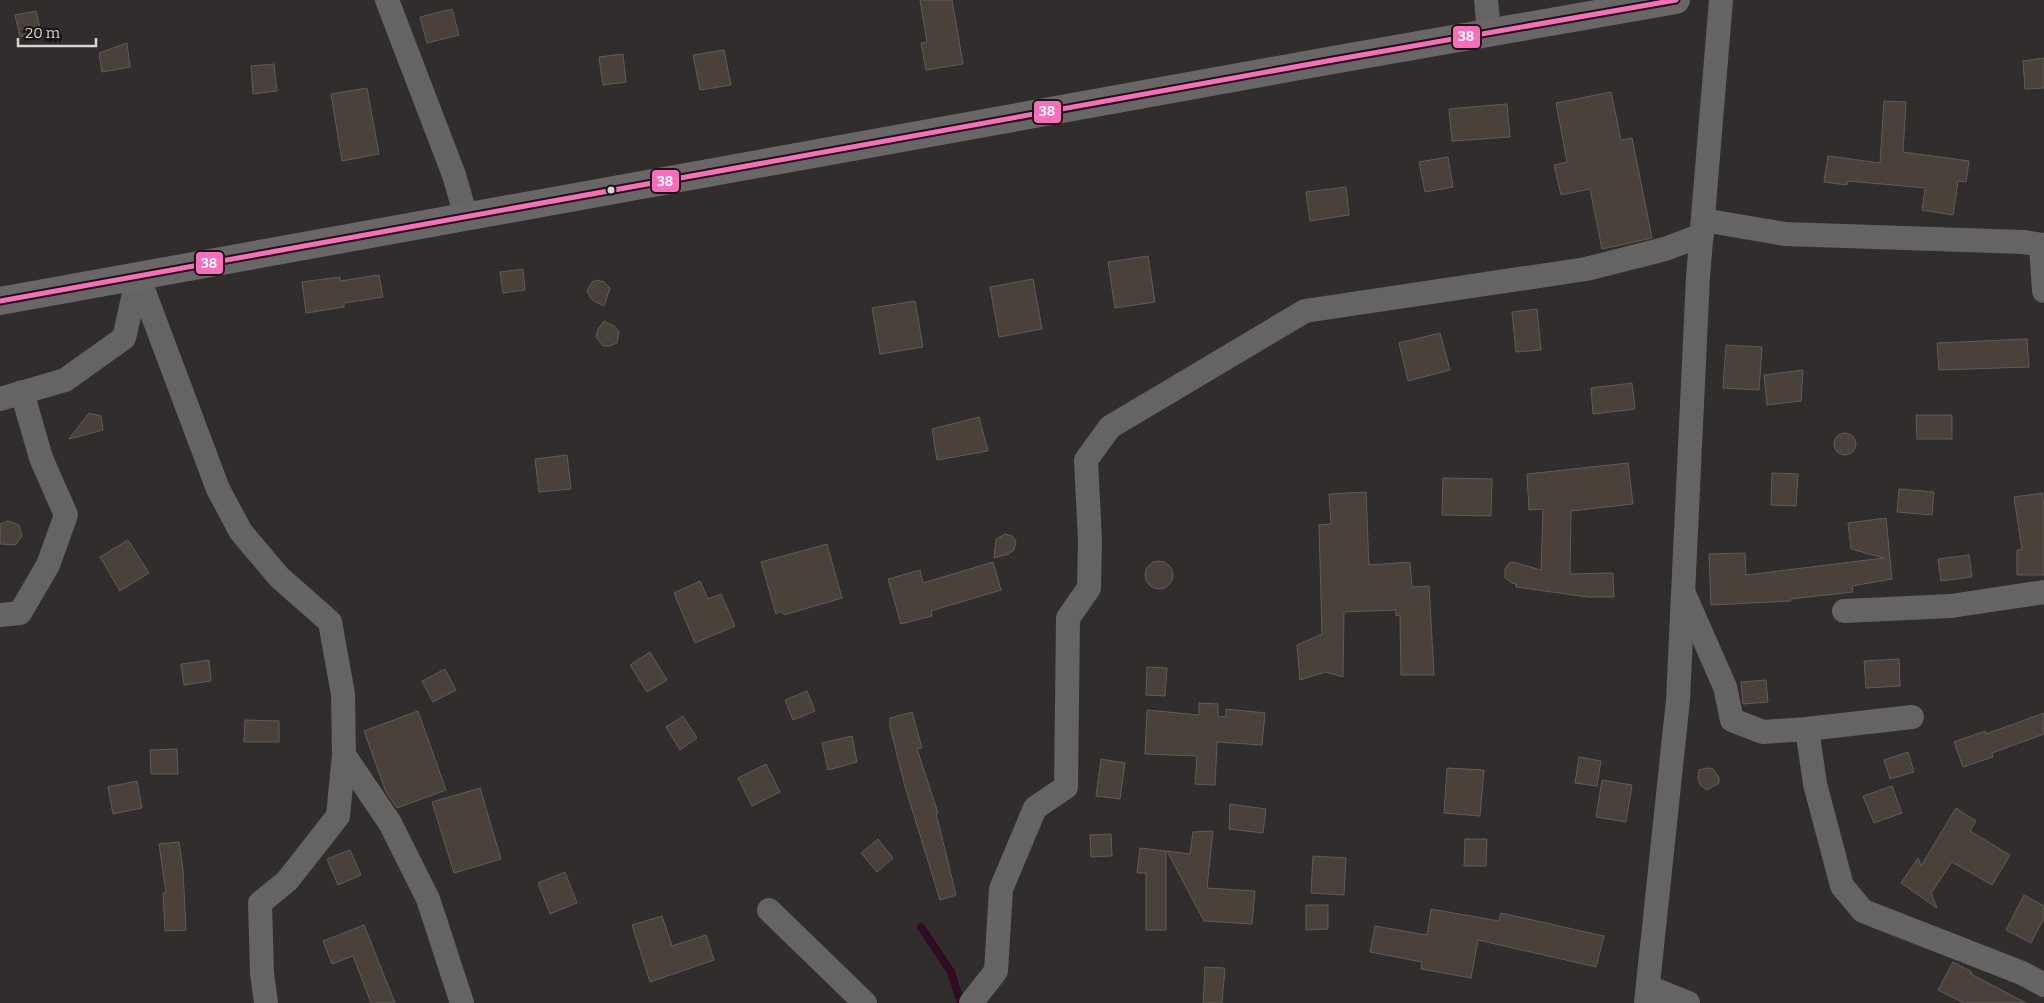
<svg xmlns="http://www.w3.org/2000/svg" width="2044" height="1003" font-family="Bitter,serif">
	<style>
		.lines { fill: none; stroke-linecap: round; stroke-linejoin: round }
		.stream { stroke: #2f0c24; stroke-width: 8 }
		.building { fill: #4a423a; stroke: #5f5c5a }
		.minor { stroke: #666363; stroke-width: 24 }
		.secondary { stroke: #686666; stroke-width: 28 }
		.bus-1-casing { stroke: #191514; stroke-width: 9 }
		.bus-1 { stroke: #fb6dba; stroke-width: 5 }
		.bus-dot { fill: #d9d4d2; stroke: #191514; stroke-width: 2 }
		.line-badge { stroke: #191514; stroke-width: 2 }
		.badge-label { font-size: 14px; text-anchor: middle; font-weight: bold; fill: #fff }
	</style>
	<rect width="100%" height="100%" fill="#312d2c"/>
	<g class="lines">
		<!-- stream -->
		<polyline class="stream" points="921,927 951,972 961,1003"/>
	</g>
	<!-- building -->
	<g class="building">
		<polygon points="920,0 952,0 963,64 926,70 921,43 927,42"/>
		<polygon points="452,9 459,35 427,43 420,17"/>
		<polygon points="36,11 41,32 20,37 15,15"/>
		<polygon points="127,43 130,67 102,72 99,53"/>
		<polygon points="724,50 731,85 700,90 693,55"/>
		<polygon points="623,54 626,82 603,85 599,57"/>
		<polygon points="2044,58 2044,88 2025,89 2023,61"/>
		<polygon points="274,64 277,91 253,94 251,66"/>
		<polygon points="367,88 379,154 342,161 331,94"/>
		<polygon points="1611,92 1621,140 1632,138 1652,238 1602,249 1590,189 1561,195 1554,165 1567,162 1556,103"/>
		<polygon points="1884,101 1906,102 1903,152 1969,161 1966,182 1958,181 1953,215 1922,210 1925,188 1848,181 1847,185 1824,182 1828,156 1880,163"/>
		<polygon points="1507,104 1510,137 1452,141 1449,109"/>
		<polygon points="1448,157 1453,187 1425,192 1419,162"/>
		<polygon points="1346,187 1349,215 1310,221 1306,192"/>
		<polygon points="1148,256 1155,302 1115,308 1108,262"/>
		<polygon points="523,269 525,290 503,293 500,272"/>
		<polygon points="379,275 383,297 344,303 344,307 306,313 302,282 340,277 340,281"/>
		<polygon points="1033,279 1042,329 999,337 990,287"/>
		<polygon points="597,280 604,282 610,288 604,306 592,300 587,291 592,282"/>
		<polygon points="915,301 923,347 880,354 872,308"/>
		<polygon points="1537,309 1541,350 1516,352 1512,312"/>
		<polygon points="604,321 614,326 619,332 617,343 610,346 603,346 596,337 598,329"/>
		<polygon points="1440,333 1450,370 1408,381 1399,343"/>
		<polygon points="2027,339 2029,367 1939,370 1937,343"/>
		<polygon points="1726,345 1762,347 1759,390 1723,388"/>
		<polygon points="1803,370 1801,401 1767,405 1764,375"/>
		<polygon points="1632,383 1635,409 1593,414 1591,388"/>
		<polygon points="89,413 101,416 103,430 69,439"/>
		<polygon points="1916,415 1952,415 1952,439 1917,439"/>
		<polygon points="979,417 988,451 937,460 932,429"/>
		<circle cx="1845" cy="444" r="11"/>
		<polygon points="567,455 571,489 539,492 535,459"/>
		<polygon points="1628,463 1633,504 1571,511 1570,574 1613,573 1614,597 1588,597 1516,587 1516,584 1512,583 1505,578 1505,569 1508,564 1513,562 1541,570 1543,509 1529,510 1527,474"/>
		<polygon points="1772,473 1798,474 1796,506 1771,505"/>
		<polygon points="1443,478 1492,479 1491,516 1442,515"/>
		<polygon points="1899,489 1934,492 1932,515 1897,512"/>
		<polygon points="1366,492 1369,565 1410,562 1412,587 1429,586 1434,675 1401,675 1400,615 1396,616 1396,610 1344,612 1343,677 1325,672 1300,680 1297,645 1322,634 1319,525 1331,524 1329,494"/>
		<polygon points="2042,493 2044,506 2044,575 2017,575 2017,550 2022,550 2014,497"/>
		<polygon points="1886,518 1892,579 1852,586 1853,592 1790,599 1791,601 1711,605 1709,554 1745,553 1746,575 1884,558 1851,549 1848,523"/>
		<polygon points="8,521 19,525 22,536 15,545 0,544 0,524"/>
		<polygon points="1005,534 1012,536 1016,541 1014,550 1009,554 994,558 996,539"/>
		<polygon points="128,540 149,573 120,591 100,557"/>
		<polygon points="827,544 842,598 784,615 781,611 776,614 761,562"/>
		<polygon points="1969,555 1972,577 1941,581 1938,559"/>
		<circle cx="1159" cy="575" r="14"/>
		<polygon points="993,562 1001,590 931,611 932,616 901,624 888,579 920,570 923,583"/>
		<polygon points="700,581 708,599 721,594 735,626 695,643 674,593"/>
		<polygon points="650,652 667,680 647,692 630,665"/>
		<polygon points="1899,659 1900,686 1866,688 1864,661"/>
		<polygon points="209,660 211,681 184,685 181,664"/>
		<polygon points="1147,667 1167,668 1165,696 1146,695"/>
		<polygon points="445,669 456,690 433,702 422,681"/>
		<polygon points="1766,680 1768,702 1743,704 1741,682"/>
		<polygon points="807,691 815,711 793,720 785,700"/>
		<polygon points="1199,703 1218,704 1218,716 1226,717 1226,709 1265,713 1262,745 1217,742 1215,785 1195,784 1197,756 1145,754 1147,710 1199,715"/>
		<polygon points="418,711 446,790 397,808 386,792 364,731"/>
		<polygon points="912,712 922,748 917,749 938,813 936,813 956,895 940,900 904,783 890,727 890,718"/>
		<polygon points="2044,713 2044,734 1992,753 1993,757 1963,767 1954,742 1985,731 1986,734"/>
		<polygon points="683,716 697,738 680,750 666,727"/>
		<polygon points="245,720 279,721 279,742 244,742"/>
		<polygon points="852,736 857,762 828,770 822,743"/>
		<polygon points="177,749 178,774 151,774 150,750"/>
		<polygon points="1908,752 1914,772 1890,779 1884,760"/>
		<polygon points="1579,757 1601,761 1597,786 1575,783"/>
		<polygon points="1101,759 1125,763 1120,799 1096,796"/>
		<polygon points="766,764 780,792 752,806 738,778"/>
		<polygon points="1447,768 1484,770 1480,816 1444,813"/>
		<polygon points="1707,768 1713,769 1719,778 1719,783 1707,790 1700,785 1698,778 1699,770"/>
		<polygon points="1602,780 1632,785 1626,822 1596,817"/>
		<polygon points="137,781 142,808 113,814 108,787"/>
		<polygon points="1892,786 1902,813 1874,823 1863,796"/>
		<polygon points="480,788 501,859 454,873 432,802"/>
		<polygon points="1230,804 1266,809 1263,833 1229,829"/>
		<polygon points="1956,808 1976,821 1970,831 2010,855 1992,885 1952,862 1931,893 1937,908 1901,883 1918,858 1921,866"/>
		<polygon points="1213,831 1207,888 1255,891 1252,924 1204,921 1167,851 1190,854 1193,832"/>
		<polygon points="1111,834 1112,856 1091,857 1090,835"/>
		<polygon points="878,839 893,858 877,872 861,853"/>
		<polygon points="1465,839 1487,839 1486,866 1464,866"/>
		<polygon points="179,842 183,870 186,930 165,931 163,893 166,893 159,844"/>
		<polygon points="1140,848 1166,851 1166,930 1146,930 1146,873 1137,873"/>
		<polygon points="350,850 361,875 338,885 327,859"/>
		<polygon points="1313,856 1346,858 1344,895 1311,893"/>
		<polygon points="565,872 577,903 550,914 538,883"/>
		<polygon points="2024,895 2044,906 2044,918 2031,943 2006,930"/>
		<polygon points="1306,905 1328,905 1328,929 1306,930"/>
		<polygon points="1431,909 1499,921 1501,913 1604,936 1596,967 1478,940 1471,978 1421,969 1422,962 1370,952 1375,926 1427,935"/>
		<polygon points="662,916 672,946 706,935 714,960 650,982 632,925"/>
		<polygon points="364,925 395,1003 371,1003 353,956 332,964 323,941"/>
		<polygon points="1953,962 1972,972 1971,974 2026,1003 1964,1003 1938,990"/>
		<polygon points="1205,967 1225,968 1222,1003 1203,1003"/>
	</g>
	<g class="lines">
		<!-- minor -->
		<g class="minor">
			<polyline points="387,0 454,175 466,217"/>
			<polyline points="1486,0 1489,33"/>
			<polyline points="1703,220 1785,234 2023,242 2044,245"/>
			<polyline points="2041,245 2044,291"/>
			<polyline points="138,276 218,489 241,532 279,577 330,622 343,694 344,755 338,816 287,881 260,903 262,973 266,1003"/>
			<polyline points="0,399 65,380 124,338 138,276"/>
			<polyline points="1685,596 1725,687 1732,720 1763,732 1807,729 1912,717"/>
			<polyline points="1844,611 1951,606 2044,592"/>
			<polyline points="0,615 20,613 48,565 66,515 41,458 22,392"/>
			<polyline points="1807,729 1815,784 1842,886 1863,911 2022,973 2044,985"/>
			<polyline points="344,755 390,823 428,899 462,1003"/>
			<polyline points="769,910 865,1003"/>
			<polyline points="1648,987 1688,1003"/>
			<polyline points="971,1003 996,971 1001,889 1035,808 1066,787 1068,618 1089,588 1090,541 1086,460 1110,427 1305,311 1586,269 1665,249 1702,235"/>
			<polyline points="1646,1003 1678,700 1698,277 1721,0"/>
		</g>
		<!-- secondary -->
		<polyline class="secondary" points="0,301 1333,60 1676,0"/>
		<!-- bus-1 casing -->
		<g class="bus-1-casing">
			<polyline id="bus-1" points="0,301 1333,60 1676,0"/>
		</g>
		<!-- bus-1 -->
		<use href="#bus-1" class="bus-1"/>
	</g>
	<!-- markers -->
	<circle class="bus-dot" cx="611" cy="190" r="4.5"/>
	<g class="line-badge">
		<rect x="1452" y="25" width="29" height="24" rx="5" fill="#fb6dba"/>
		<rect x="1033" y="100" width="29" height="24" rx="5" fill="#fb6dba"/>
		<rect x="651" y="169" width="29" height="24" rx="5" fill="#fb6dba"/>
		<rect x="195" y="251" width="29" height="24" rx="5" fill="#fb6dba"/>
	</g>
	<g class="badge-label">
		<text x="1466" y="41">38</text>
		<text x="1047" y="116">38</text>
		<text x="665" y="186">38</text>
		<text x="209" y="268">38</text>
	</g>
	<!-- scale -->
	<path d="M18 38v8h78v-8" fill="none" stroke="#d9d4d2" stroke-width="2.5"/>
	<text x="25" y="38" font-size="15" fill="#d9d4d2" stroke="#191514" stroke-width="4" paint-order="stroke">20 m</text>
</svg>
